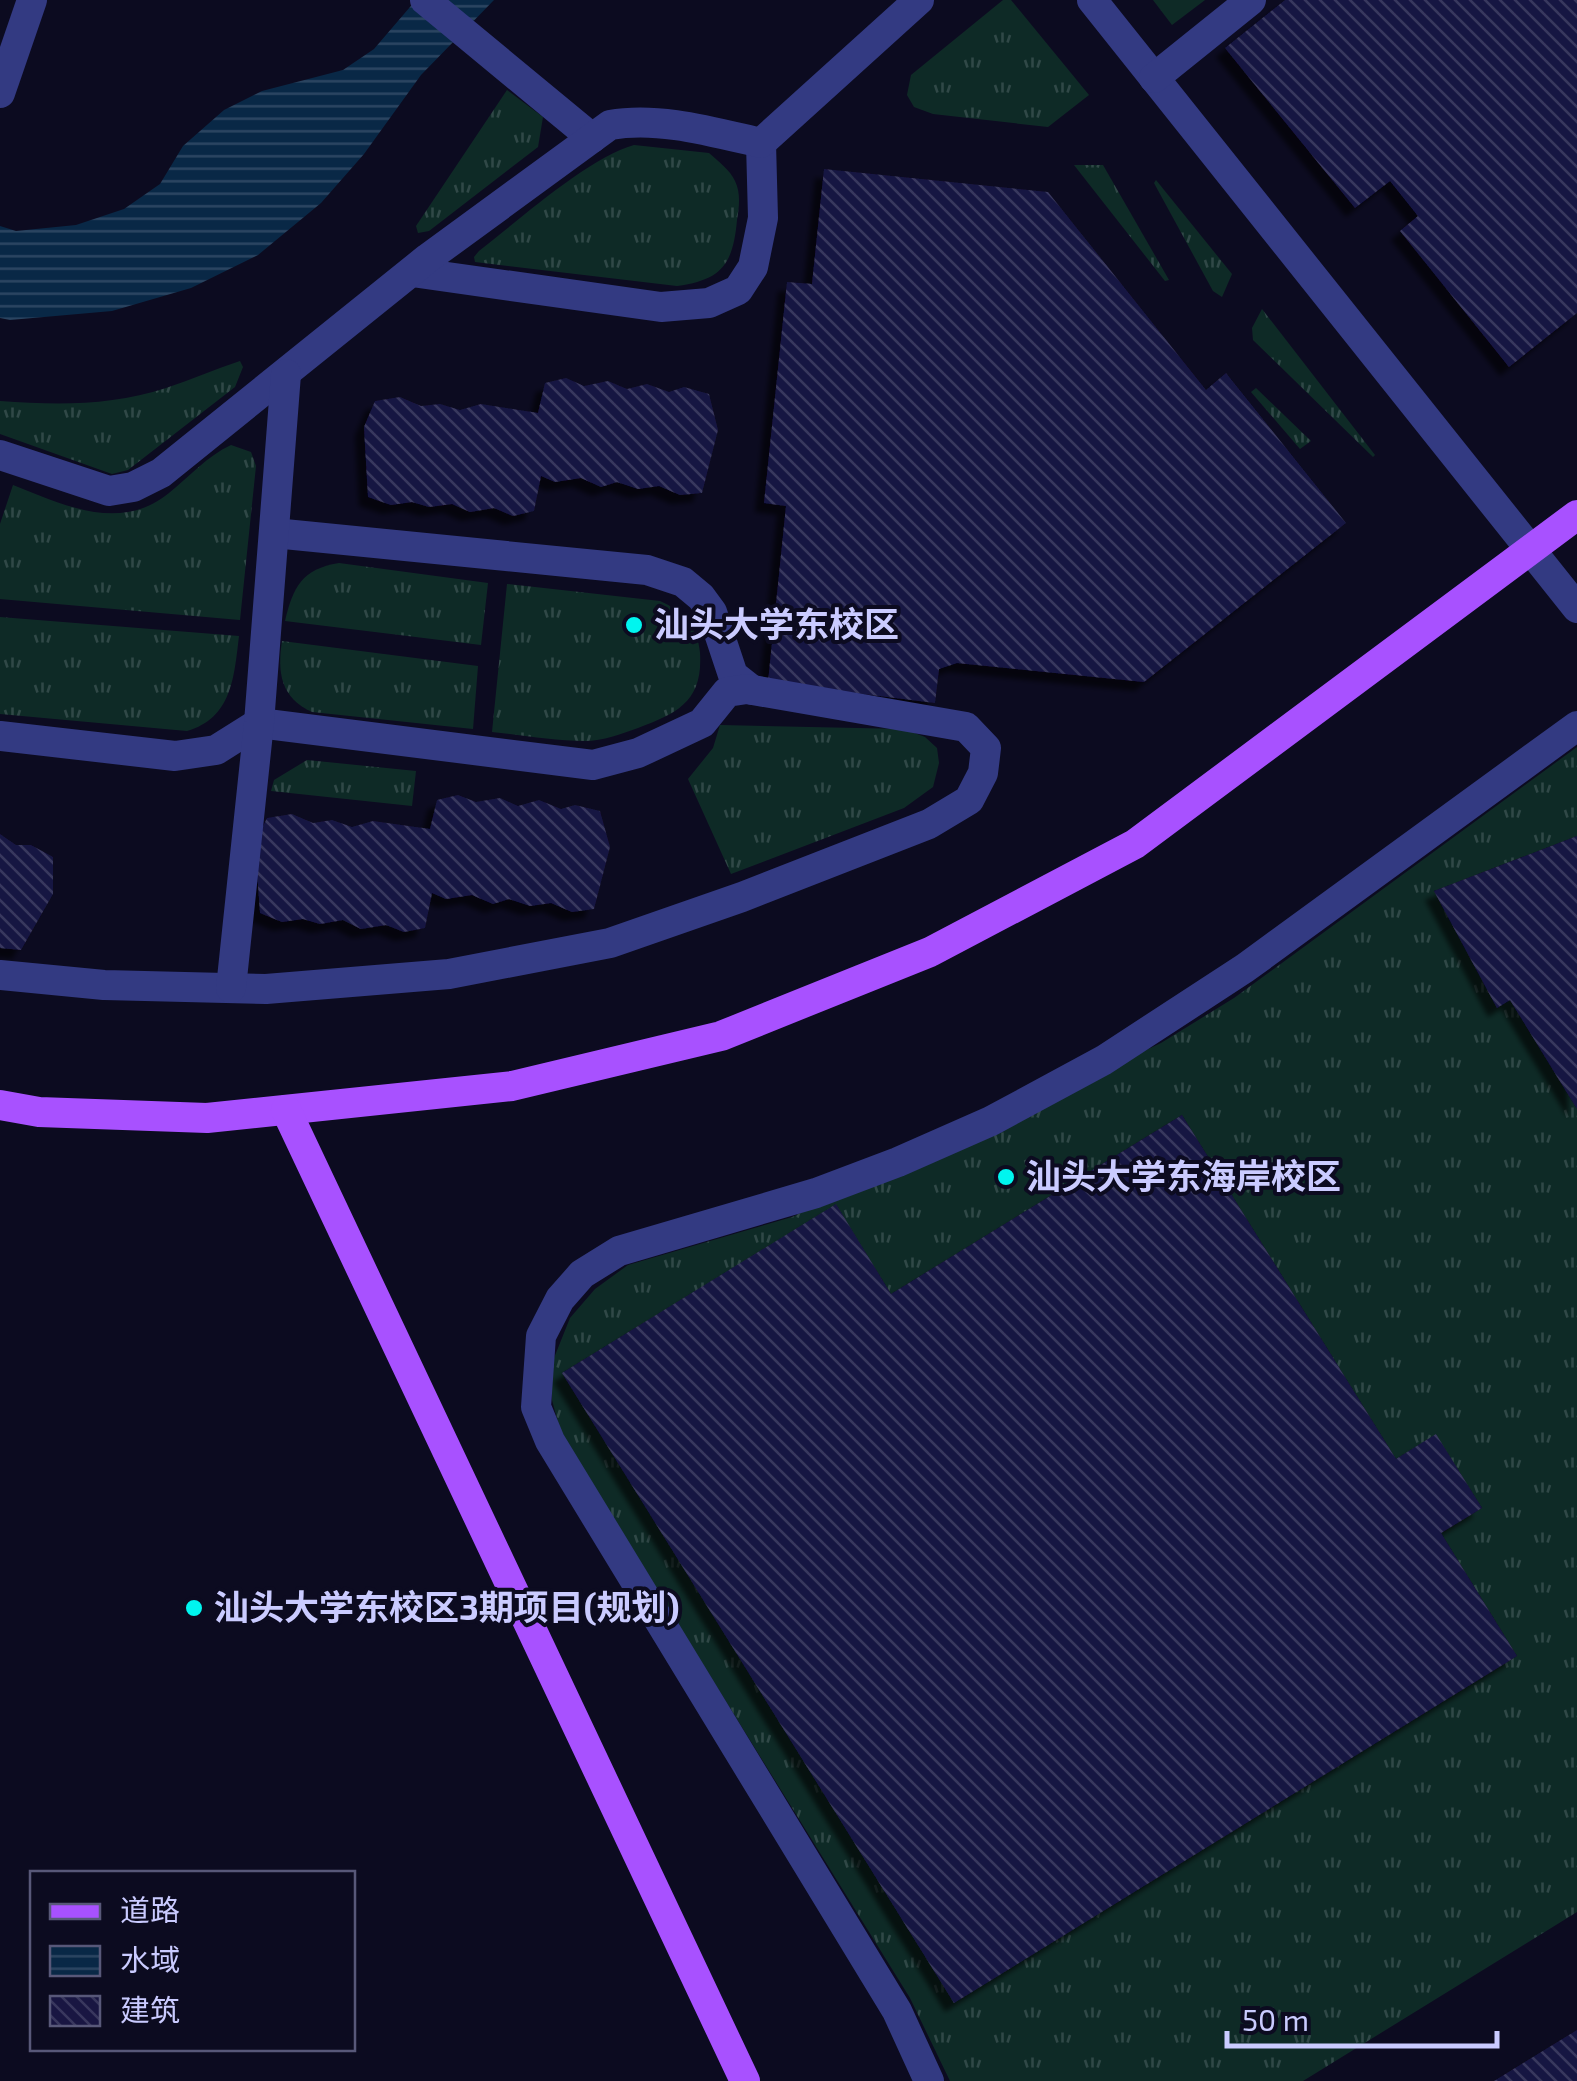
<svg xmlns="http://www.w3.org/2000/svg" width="1577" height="2081" font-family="'Exo 2','Noto Sans SC',sans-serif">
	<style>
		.grass { fill: url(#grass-tufts); fill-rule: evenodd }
		.water { fill: url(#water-rules) }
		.building { fill: url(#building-back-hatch); filter: url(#shadow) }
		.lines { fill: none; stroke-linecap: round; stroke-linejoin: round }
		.minor { stroke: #333a82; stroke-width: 30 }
		.major { stroke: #a851ff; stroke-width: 30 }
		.poi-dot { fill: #00f5ef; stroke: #0c0b20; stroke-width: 4 }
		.labels { text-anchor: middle; stroke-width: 8; stroke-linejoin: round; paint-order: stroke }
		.poi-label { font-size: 35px; font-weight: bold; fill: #cacbff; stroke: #0c0b20; text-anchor: start }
	</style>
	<defs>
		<pattern id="grass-tufts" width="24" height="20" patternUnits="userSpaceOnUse" patternTransform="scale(2.5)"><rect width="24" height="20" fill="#0e2a26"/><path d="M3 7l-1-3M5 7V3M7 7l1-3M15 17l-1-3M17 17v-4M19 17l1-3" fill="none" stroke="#304847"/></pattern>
		<pattern id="water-rules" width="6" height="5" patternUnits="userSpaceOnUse" patternTransform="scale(2.5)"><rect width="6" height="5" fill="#092846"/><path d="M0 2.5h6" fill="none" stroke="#2c4662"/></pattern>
		<pattern id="building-back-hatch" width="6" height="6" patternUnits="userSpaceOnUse" patternTransform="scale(2.5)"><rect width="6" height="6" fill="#191642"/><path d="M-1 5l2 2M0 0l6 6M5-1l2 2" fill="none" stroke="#39375e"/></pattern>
		<filter id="shadow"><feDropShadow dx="-9" dy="9" stdDeviation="2.5" flood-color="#0009"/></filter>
	</defs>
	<rect width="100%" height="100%" fill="#0c0b20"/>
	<!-- grass -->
	<g class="grass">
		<polygon points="1003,0 1011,0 1089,95 1048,127 933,114 914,107 907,95 911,75"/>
		<polygon points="1153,0 1205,0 1172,25"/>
		<polygon points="507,90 543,117 538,147 429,231 418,233 416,226"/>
		<path d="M634,145L709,153C718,161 730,170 735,181C741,193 739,208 737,220C733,264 722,280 677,286L475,262L474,257L479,251C518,221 589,157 634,145Z"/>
		<polygon points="1074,165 1103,165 1169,280 1165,281"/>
		<polygon points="1156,180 1232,274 1222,297 1213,291 1154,183"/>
		<polygon points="1262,309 1375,455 1373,457 1253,340 1252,328"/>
		<path d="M240,361L243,367L235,387L128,470L112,474L0,434V401C56,405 112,406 166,388C191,380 215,369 240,361Z"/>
		<polygon points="1256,388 1311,441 1300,449 1251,392"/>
		<path d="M231,445L251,452L256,466L240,620L0,599V524L13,485C64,505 120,533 169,493C189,477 207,456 231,445Z"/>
		<path d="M339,563L488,583L481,645L285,621C293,587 302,569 339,563Z"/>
		<path d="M507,584L660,601C683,611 698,627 700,653C703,701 678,713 638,728C621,734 603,741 585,741C554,741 523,735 492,732Z"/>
		<path d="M0,617L239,636C234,677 232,718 187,731L0,714Z"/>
		<path d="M282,641L478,666L473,729L312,712C281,698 277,673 282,641Z"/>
		<polygon points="720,725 904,729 925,737 937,748 939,763 933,787 904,808 731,874 688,779 713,748"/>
		<path d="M1577,747V836L1434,891L1497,1008L1510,1000L1577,1109V1912L1303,2081H950L910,1998L562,1437L552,1400V1363L570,1318L595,1289L628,1265L792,1217L1161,1043L1234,998ZM1182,1115L1396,1459L1436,1435L1482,1508L1441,1533L1517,1656L954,2002L562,1373L836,1205L891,1294Z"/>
		<polygon points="307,760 416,771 412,806 271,791 274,780"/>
	</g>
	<!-- water -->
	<polygon class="water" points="416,0 494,0 421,75 364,154 321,203 258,255 191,288 112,311 10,320 0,318 0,226 16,231 76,225 124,209 160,184 183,146 224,110 262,91 343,70 374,49"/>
	<!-- building -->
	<g class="building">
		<polygon points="1285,0 1577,0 1577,313 1509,367 1400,231 1418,216 1390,181 1355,208 1225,48"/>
		<polygon points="824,169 1048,192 1206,390 1226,373 1346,523 1144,682 957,663 939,669 935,703 768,682 786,506 764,503 787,282 812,284"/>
		<polygon points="566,378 584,386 608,381 627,389 647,384 669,392 684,387 709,394 718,430 702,493 680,495 659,486 638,489 617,482 601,487 581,478 555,482 541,476 534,511 513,516 494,508 470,512 452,504 429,507 412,502 391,505 368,497 364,427 375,401 400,397 421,406 440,404 460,410 481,404 538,413 545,383"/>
		<polygon points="458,795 476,802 500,798 518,806 539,800 561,809 575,805 600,811 610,847 594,909 572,912 551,903 530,906 509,899 493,904 472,895 446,899 432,893 425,928 404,932 386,925 361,929 343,920 320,924 303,919 282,922 260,913 255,843 267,818 292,814 313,823 332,820 352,827 373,821 430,829 437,800"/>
		<polygon points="0,834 16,845 31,845 53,857 53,894 21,950 0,948"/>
		<polygon points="1577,836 1577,1109 1510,1000 1497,1008 1434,891"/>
		<polygon points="1182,1115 1396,1459 1436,1434 1482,1508 1441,1533 1517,1656 954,2003 562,1373 836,1204 891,1294"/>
		<polygon points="1577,2030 1577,2081 1494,2081"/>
	</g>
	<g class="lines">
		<!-- minor -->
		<g class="minor">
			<polyline points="425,0 592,138"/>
			<polyline points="1092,0 1577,608"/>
			<polyline points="1154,78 1251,0"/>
			<polyline points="0,93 32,0"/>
			<polyline points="412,272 661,307 709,303 738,290 753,267 763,218 761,143"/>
			<path d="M0,455L109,491L133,487L161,473L428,258L610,125C658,116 713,132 761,143L919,0"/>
			<polyline points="274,533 647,570 683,582 701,597 712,612 733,675 752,690"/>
			<polyline points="0,736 175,756 216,750 259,723 593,765 638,753 702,723 727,692 747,689 966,727 986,748 983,773 969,800 929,824 742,897 610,943 449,974 266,989 104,985 0,975"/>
			<polyline points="231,988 259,723 286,374"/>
			<polyline points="929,2081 897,2011 550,1441 536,1407 541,1336 560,1299 582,1274 619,1251 816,1193 898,1162 991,1121 1104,1060 1245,968 1577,726"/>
		</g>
		<!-- major -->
		<g class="major">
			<polyline points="0,1105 39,1112 207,1118 512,1086 721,1036 930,952 1135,844 1577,515"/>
			<polyline points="286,1110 745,2081"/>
		</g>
	</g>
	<!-- markers -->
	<g class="poi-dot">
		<circle cx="634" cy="625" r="10"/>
		<circle cx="1006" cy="1177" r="10"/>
		<circle cx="194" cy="1608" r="10"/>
	</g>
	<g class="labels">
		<!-- poi labels -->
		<g class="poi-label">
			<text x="654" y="637">汕头大学东校区</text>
			<text x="1026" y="1189">汕头大学东海岸校区</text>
			<text x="214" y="1620">汕头大学东校区3期项目(规划)</text>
		</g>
	</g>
	<!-- legend -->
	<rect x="30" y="1871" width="325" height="180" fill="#0c0b20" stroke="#585879" stroke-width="2.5"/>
	<rect x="50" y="1904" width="50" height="15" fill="#a851ff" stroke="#585879" stroke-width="2.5"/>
	<text x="120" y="1921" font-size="30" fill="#cacbff">道路</text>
	<rect x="50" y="1946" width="50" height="30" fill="url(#water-rules)" stroke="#585879" stroke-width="2.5"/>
	<text x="120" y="1971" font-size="30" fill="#cacbff">水域</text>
	<rect x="50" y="1996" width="50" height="30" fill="url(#building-back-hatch)" stroke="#585879" stroke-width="2.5"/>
	<text x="120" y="2021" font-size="30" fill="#cacbff">建筑</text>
	<!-- scale -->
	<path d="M1227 2031v15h270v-15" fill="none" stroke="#cacbff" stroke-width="5"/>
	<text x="1242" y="2031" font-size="30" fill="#cacbff" stroke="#0c0b20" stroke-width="8" paint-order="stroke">50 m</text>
</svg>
